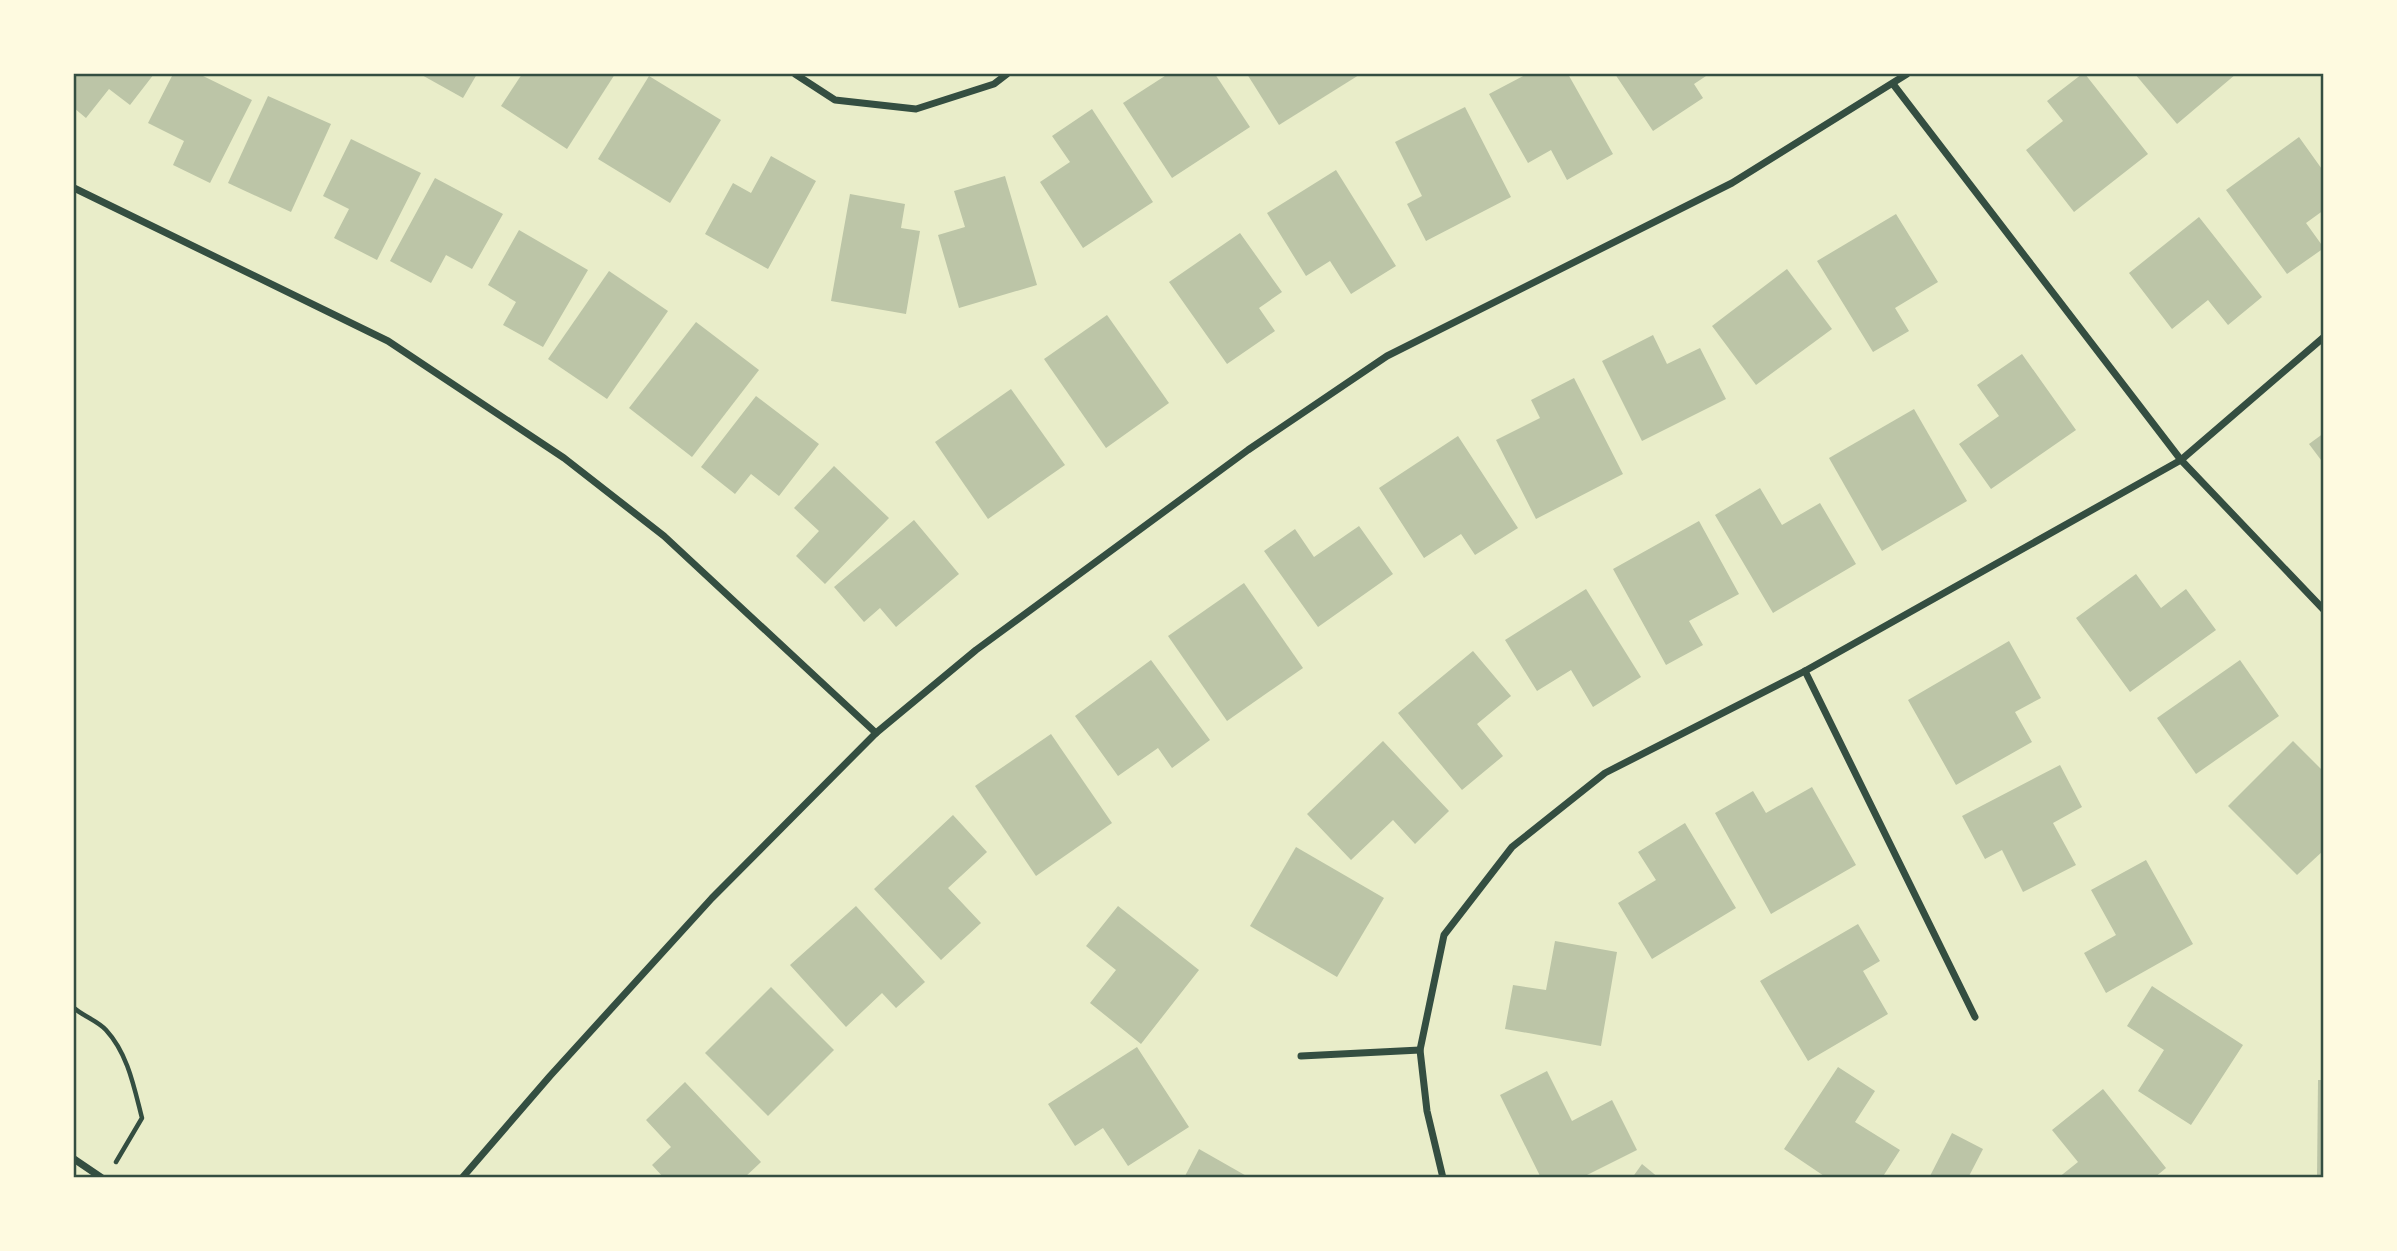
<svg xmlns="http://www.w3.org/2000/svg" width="2397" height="1251" font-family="'Zilla Slab',serif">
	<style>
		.building { fill: #bcc5a7 }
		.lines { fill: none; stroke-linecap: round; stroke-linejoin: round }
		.path { stroke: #344e41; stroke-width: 4.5 }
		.minor { stroke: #344e41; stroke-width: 7 }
		.neatline { fill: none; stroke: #344e41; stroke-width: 2.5 }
	</style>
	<rect width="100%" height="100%" fill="#e9edc9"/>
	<!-- building -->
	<g class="building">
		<polygon points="74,74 154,74 130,105 109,89 86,118 74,108"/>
		<polygon points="173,74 199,74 252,100 210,183 173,165 184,141 148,123"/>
		<polygon points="420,74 477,74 463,98"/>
		<polygon points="522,74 615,74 567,149 501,106"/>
		<polygon points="1168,74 1215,74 1250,127 1172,178 1123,103"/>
		<polygon points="1247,74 1358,74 1359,75 1279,125"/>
		<polygon points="1527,74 1568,74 1613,154 1567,180 1551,150 1528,163 1489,94"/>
		<polygon points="1615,74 1709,74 1694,84 1703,98 1653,131"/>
		<polygon points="2082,74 2085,74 2148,154 2074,212 2026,150 2063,121 2047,101"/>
		<polygon points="2135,74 2236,74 2177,124"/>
		<polygon points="649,76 721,120 670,203 598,159"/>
		<polygon points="268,96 331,124 291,212 228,183"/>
		<polygon points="1465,107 1511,197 1426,241 1407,204 1422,196 1395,142"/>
		<polygon points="1092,109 1153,202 1083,248 1040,182 1070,162 1052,136"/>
		<polygon points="2299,137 2324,172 2324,210 2306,223 2324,248 2287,274 2226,190"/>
		<polygon points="351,139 421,173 377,260 334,238 349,209 323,196"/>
		<polygon points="771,156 816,181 768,269 705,234 733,183 751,193"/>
		<polygon points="1336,170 1396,266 1351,294 1330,261 1306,276 1267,213"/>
		<polygon points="1005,176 1037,285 959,308 938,235 965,227 954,191"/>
		<polygon points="435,178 503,214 472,269 446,255 431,283 390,261"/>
		<polygon points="850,194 905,204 901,228 920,231 906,314 831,301"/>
		<polygon points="1896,214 1938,282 1895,308 1909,331 1873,352 1817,261"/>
		<polygon points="2199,217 2262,297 2228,325 2208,300 2172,329 2129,273"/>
		<polygon points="519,230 588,270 543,347 503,325 516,302 488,285"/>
		<polygon points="1240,233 1282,292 1259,308 1275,331 1227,364 1169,282"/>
		<polygon points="1787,269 1832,329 1756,385 1712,326"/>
		<polygon points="609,271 668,311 607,399 548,359"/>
		<polygon points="1107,315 1169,403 1106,448 1044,359"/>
		<polygon points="696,322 759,370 692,457 629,408"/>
		<polygon points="1653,335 1667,364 1700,348 1726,399 1642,441 1602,361"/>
		<polygon points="2022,354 2076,430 1991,489 1959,444 1999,416 1977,385"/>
		<polygon points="1574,378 1623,474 1536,519 1496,440 1540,418 1531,400"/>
		<polygon points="1011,389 1065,465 988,519 935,442"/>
		<polygon points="756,396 819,444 779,496 751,474 735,494 701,467"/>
		<polygon points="1914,409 1967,501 1882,551 1829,458"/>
		<polygon points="2324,433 2324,464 2309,444"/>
		<polygon points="1458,436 1518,528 1475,555 1461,534 1424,558 1379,488"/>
		<polygon points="834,466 889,518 825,584 796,556 819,531 794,508"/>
		<polygon points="1760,488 1782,525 1820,503 1856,564 1773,613 1715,515"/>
		<polygon points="914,520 959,574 896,627 880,608 864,622 834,587"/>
		<polygon points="1699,521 1739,594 1689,621 1703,645 1666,665 1613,569"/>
		<polygon points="1359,526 1393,574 1318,627 1264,551 1295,529 1314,557"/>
		<polygon points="2136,574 2161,608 2186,589 2216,630 2130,692 2076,618"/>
		<polygon points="1244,583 1303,668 1227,721 1168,636"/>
		<polygon points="1586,589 1641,677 1593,707 1571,670 1537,691 1505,640"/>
		<polygon points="2009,641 2041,698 2015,712 2032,742 1956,785 1908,700"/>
		<polygon points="1473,651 1511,696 1477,724 1503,756 1462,790 1398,713"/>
		<polygon points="1151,660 1210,740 1172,768 1158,748 1118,776 1075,716"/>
		<polygon points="2240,660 2279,716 2196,774 2157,718"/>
		<polygon points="1051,734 1112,823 1036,876 975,786"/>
		<polygon points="1383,741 1449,811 1415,844 1393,820 1351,860 1307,814"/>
		<polygon points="2293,741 2324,772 2324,850 2297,875 2228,806"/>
		<polygon points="2060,765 2082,807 2053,823 2076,865 2023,892 2002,850 1985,859 1962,816"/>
		<polygon points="1812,787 1856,865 1771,914 1715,813 1753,791 1766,813"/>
		<polygon points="953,815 987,852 948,888 981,923 941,960 874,889"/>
		<polygon points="1685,823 1736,908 1652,959 1618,903 1656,880 1638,852"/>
		<polygon points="1296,847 1384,898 1337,977 1250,926"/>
		<polygon points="2146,860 2193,944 2106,993 2084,953 2116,935 2091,890"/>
		<polygon points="856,906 925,982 896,1008 882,993 846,1027 790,965"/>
		<polygon points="1118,906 1199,970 1141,1044 1090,1003 1116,970 1086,946"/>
		<polygon points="1858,924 1880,961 1863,971 1888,1014 1808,1061 1760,981"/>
		<polygon points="1555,941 1617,952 1601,1046 1505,1029 1513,985 1546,990"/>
		<polygon points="2152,986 2243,1045 2191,1125 2138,1091 2164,1050 2127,1026"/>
		<polygon points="771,987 834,1050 768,1116 705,1053"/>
		<polygon points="1137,1047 1189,1127 1128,1166 1103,1128 1075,1146 1048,1104"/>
		<polygon points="1838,1067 1875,1091 1855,1122 1900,1150 1882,1178 1827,1178 1784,1149"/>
		<polygon points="1547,1071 1572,1121 1612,1100 1637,1150 1581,1178 1541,1178 1500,1095"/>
		<polygon points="2318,1080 2324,1080 2324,1178 2317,1178"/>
		<polygon points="685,1082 761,1162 744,1178 664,1178 652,1165 671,1147 646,1120"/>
		<polygon points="2103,1089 2166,1168 2154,1178 2058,1178 2078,1162 2052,1130"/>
		<polygon points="1952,1133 1983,1149 1968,1178 1929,1178"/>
		<polygon points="1199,1149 1250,1178 1184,1178"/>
		<polygon points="1642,1164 1659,1178 1632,1178"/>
	</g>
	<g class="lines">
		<!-- path -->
		<path class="path" d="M74,1008C83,1016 98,1021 106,1030C128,1054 134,1087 142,1118L116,1162"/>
		<!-- minor -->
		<g class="minor">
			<polyline points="795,74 835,100 916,109 994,84 1007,74"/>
			<polyline points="1893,84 2181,460 2324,610"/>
			<polyline points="74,188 388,341 564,458 664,536 876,733"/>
			<polyline points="1805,671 1975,1017"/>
			<polyline points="1301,1056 1420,1050"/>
			<polyline points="74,1159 102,1178"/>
			<polyline points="462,1178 550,1076 712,898 876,733 976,650 1248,450 1387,356 1732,183 1907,74"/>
			<polyline points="1443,1178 1427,1111 1420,1050 1444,935 1512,847 1605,773 1805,671 2181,460 2324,337"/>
		</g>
	</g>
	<!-- border -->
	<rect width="2397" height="1251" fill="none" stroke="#fefae0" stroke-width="150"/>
	<rect x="75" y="75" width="2247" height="1101" class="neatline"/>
</svg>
